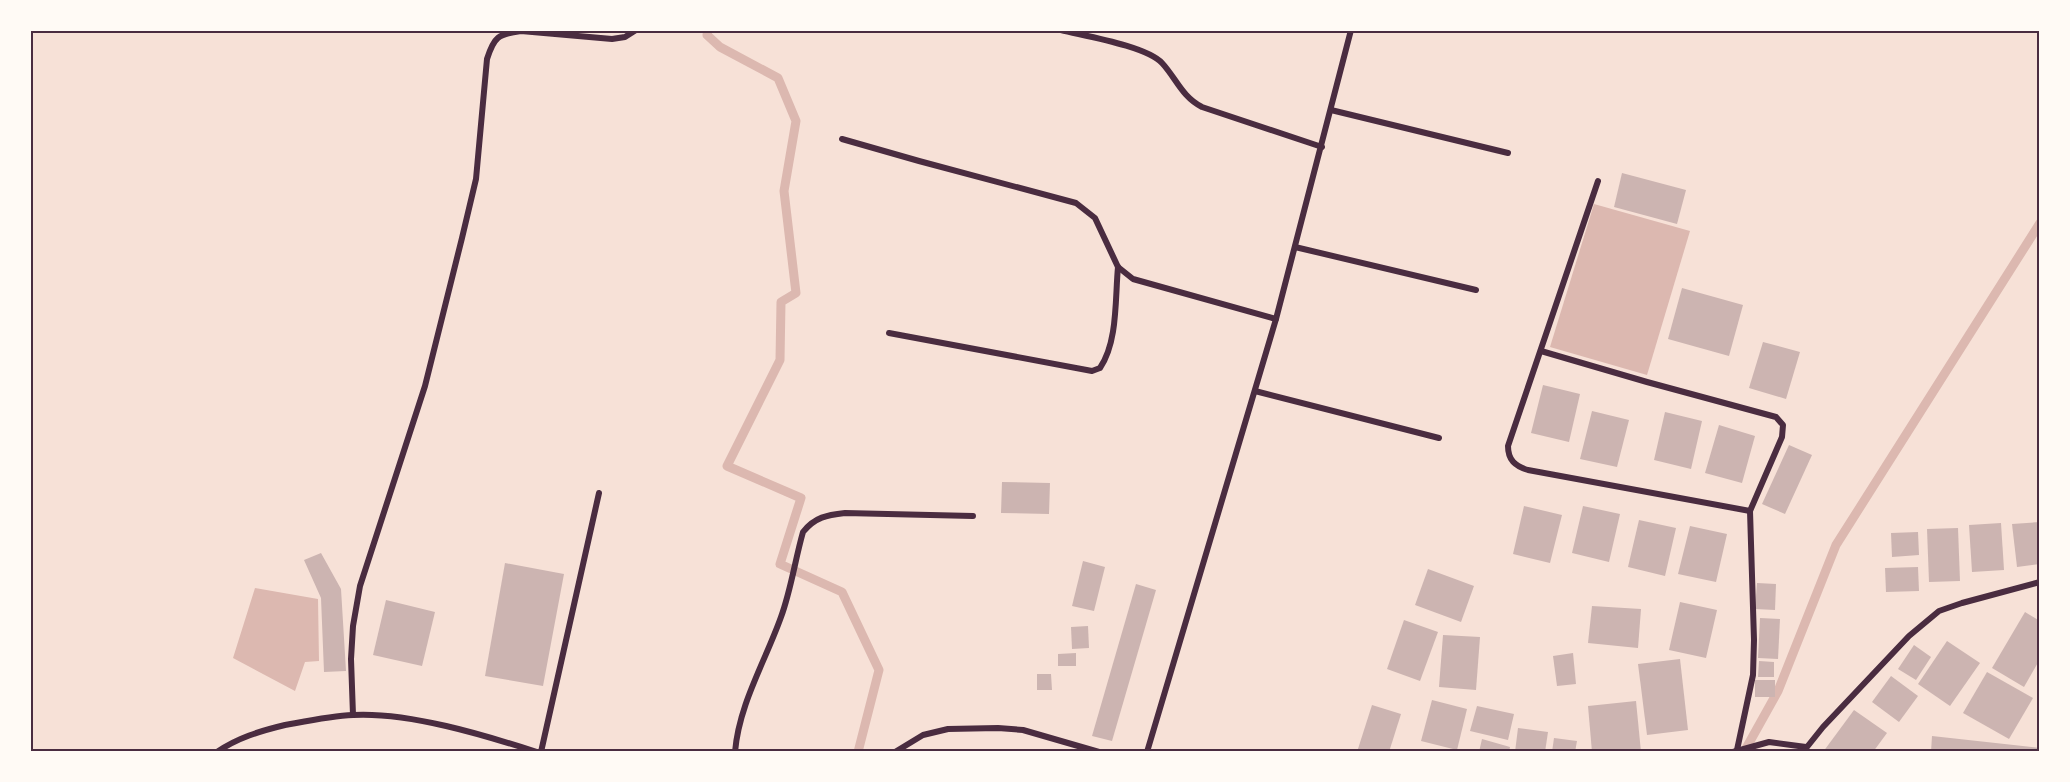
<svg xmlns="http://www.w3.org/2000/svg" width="2070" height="782" font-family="'Sofia Sans Condensed',sans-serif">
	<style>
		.water { fill: #dcb8b0 }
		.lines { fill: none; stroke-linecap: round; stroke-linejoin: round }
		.stream { stroke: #dcb8b0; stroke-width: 9 }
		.building { fill: #ccb4b1 }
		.minor { stroke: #4a2c40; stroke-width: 6 }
		.neatline { fill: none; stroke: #4a2c40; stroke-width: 2 }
	</style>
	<rect width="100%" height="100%" fill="#f7e1d7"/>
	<!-- water -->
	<g class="water">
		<polygon points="1594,204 1690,231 1647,375 1550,347"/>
		<polygon points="255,588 318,599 319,661 305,662 295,691 233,658"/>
	</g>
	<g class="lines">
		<!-- stream -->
		<g class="stream">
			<polyline points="708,30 707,35 720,47 778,78 796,121 784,191 796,293 781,302 780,360 727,466 801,498 780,564 842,592 879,670 858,752"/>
			<polyline points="1744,752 1778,691 1836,545 2040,223"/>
		</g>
	</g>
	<!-- building -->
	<g class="building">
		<polygon points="1622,173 1686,190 1677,224 1614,207"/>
		<polygon points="1682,288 1743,305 1729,356 1668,339"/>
		<polygon points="1763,342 1800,352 1786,399 1749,388"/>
		<polygon points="1543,385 1580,394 1569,442 1531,433"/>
		<polygon points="1592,411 1629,420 1617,467 1580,459"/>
		<polygon points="1665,412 1702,421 1691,469 1654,460"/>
		<polygon points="1719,425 1755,436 1742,483 1705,473"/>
		<polygon points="1789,445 1812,455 1785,514 1762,504"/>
		<polygon points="1002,482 1050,483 1049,514 1001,513"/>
		<polygon points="1524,506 1562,515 1550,563 1513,554"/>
		<polygon points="1583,506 1620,514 1609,562 1572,553"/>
		<polygon points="1639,520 1676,528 1665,576 1628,567"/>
		<polygon points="2040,522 2040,564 2017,567 2012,524"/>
		<polygon points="2001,523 2004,570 1972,572 1969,525"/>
		<polygon points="1690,526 1727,534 1716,582 1678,574"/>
		<polygon points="1958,528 1960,581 1929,582 1927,529"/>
		<polygon points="1918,532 1919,555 1892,557 1891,533"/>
		<polygon points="321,553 341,589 346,671 324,672 321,598 304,560"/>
		<polygon points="1083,561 1105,567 1094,611 1072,606"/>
		<polygon points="505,563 564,574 543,686 485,676"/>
		<polygon points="1918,567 1919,591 1886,592 1885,568"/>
		<polygon points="1428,569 1474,586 1461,622 1415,605"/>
		<polygon points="1757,583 1776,584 1775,610 1755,609"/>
		<polygon points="1136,584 1156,590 1112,741 1092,736"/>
		<polygon points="386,600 435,612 422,666 373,655"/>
		<polygon points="1680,602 1717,610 1706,658 1669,650"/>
		<polygon points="1592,606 1641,609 1638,648 1588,643"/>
		<polygon points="2025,612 2040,621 2040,659 2024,687 1992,668"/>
		<polygon points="1760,618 1780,619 1778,659 1758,658"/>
		<polygon points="1404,620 1438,632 1420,681 1387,669"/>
		<polygon points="1088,626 1089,648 1072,649 1071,627"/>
		<polygon points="1443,635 1480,637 1476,690 1439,687"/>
		<polygon points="1947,641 1980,663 1950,706 1918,684"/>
		<polygon points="1914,645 1931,657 1916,680 1898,669"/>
		<polygon points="1076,653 1076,666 1058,666 1058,654"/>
		<polygon points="1573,653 1576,684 1557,686 1553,656"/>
		<polygon points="1680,659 1688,730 1647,735 1638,664"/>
		<polygon points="1759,661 1774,662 1774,677 1758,677"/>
		<polygon points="1987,672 2033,698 2009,739 1963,713"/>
		<polygon points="1037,674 1051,674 1052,690 1037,690"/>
		<polygon points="1891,676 1918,696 1899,722 1872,702"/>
		<rect x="1755" y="680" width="20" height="17"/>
		<polygon points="1432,700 1467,709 1457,750 1421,741"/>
		<polygon points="1636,701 1641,752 1592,752 1588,706"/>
		<polygon points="1372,705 1401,714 1389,752 1357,752"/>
		<polygon points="1477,706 1514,714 1508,740 1470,731"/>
		<polygon points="1854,710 1887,733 1873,752 1823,752"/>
		<polygon points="1518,728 1548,732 1545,752 1515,752"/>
		<polygon points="1932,736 2040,748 2040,752 1931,752"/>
		<polygon points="1554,738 1577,741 1575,752 1552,752"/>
		<polygon points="1482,739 1510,747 1509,752 1479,752"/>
	</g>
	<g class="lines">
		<!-- minor -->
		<g class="minor">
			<path d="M1061,30C1085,36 1146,46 1162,63C1176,78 1182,97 1202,107L1322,147"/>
			<polyline points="1331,110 1508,153"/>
			<polyline points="842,139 919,161 1076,203 1095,218 1118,267 1133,279 1276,319"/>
			<path d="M1598,181L1508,446C1508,460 1515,466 1528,470L1750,511"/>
			<polyline points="1295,247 1476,290"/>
			<path d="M889,333L1092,371L1100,368C1118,342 1115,298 1118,267"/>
			<polyline points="1541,351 1647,382 1776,417 1783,425 1782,437 1750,511 1754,640 1753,675 1737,750"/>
			<polyline points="1255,391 1439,438"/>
			<path d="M353,715L351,659L353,626L360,586L425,386L462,238L476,179L487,59C494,37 498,34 521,31L612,39L625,37L636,30"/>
			<path d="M217,752C237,738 260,731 285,725C307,721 331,716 353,715C409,712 484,735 537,752"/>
			<polyline points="541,752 599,493"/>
			<path d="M735,752C739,704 765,662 781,617C791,590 795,560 803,532C815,517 827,515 845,513L973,516"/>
			<polyline points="895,752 923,735 948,729 998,728 1023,730 1099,752"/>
			<polyline points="1147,752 1276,319 1351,30"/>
			<polyline points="1733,752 1769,742 1806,747"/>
			<polyline points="1803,752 1823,727 1909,636 1939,611 1962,603 2040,582"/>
		</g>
	</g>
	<!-- border -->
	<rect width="2070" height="782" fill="none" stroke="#fffaf5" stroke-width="63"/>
	<rect x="32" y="32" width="2006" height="718" class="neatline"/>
</svg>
